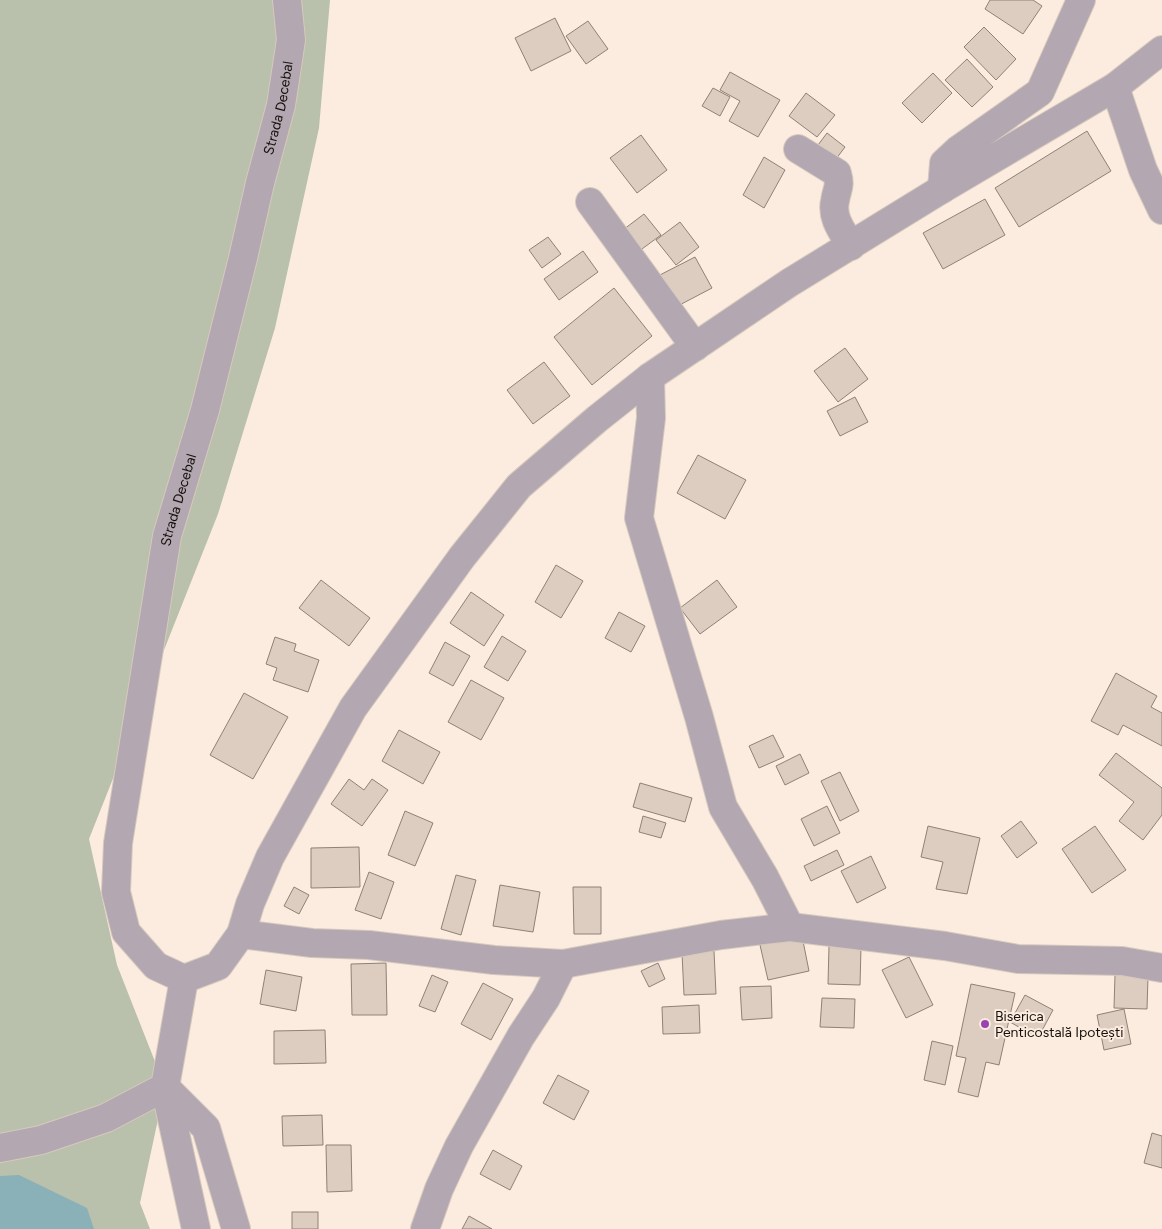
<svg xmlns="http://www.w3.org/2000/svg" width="1162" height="1229" font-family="Figtree,sans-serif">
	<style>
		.green { fill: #b9c0ac }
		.water { fill: #89b1b7 }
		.building { fill: #dccdc0; stroke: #8e8175 }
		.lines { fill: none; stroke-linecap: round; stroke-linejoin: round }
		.minor-casing { stroke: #d7c9bd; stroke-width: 30 }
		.minor { stroke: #b3a7b2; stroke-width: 28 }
		.poi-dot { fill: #9a42af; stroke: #fcecdf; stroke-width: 2 }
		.labels { text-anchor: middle; stroke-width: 4; stroke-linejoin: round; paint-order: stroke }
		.street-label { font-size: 14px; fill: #15100b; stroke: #fcecdf }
		.poi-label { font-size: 14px; fill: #15100b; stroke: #fcecdf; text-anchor: start }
	</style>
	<rect width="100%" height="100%" fill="#fcecdf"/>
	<!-- green -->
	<polygon class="green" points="0,0 330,0 319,128 275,328 218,514 89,839 117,965 165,1087 140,1203 150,1229 0,1229"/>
	<!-- water -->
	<polygon class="water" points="19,1175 87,1208 94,1229 0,1229 0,1176"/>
	<!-- building -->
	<g class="building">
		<polygon points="990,0 1033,0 1042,6 1023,34 985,9"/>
		<polygon points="555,18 571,51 531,71 515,38"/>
		<polygon points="588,21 608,49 586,64 566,36"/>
		<polygon points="984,27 1016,59 996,80 964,47"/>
		<polygon points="967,59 993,87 972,107 945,80"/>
		<polygon points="730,72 780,100 758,137 729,121 740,101 720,90"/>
		<polygon points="933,73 952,93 922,123 902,103"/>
		<polygon points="713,88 730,97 720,116 702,106"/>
		<polygon points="806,93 835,115 817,137 789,116"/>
		<polygon points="1087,131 1111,171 1019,227 995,188"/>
		<polygon points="827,133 845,147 833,163 815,149"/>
		<polygon points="641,135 667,170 637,193 610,158"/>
		<polygon points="764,157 785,170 764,208 743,195"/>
		<polygon points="985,199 1005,235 943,269 923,233"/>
		<polygon points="644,214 661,235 631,257 615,236"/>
		<polygon points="680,222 699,247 676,265 656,240"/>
		<polygon points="548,237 561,254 542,268 529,250"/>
		<polygon points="583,251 598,272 559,300 544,279"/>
		<polygon points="695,257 712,288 670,310 654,278"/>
		<polygon points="614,288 652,336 592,385 554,337"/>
		<polygon points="845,348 868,379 838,402 814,371"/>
		<polygon points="544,362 570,396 533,424 507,390"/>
		<polygon points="855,397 868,422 840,436 827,411"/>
		<polygon points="698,455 746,480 725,519 677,493"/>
		<polygon points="556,565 583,581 561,618 535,602"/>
		<polygon points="321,580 370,618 349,646 299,608"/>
		<polygon points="717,580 737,607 700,634 680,608"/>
		<polygon points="471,592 504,615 484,646 450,623"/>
		<polygon points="619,612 645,626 631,652 605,638"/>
		<polygon points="502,636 526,651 508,681 484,667"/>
		<polygon points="275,637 296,644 294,651 319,660 308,692 273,680 277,668 266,664"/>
		<polygon points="445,642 470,656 453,686 429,673"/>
		<polygon points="1116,673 1157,696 1151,707 1162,713 1162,746 1123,725 1118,735 1091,721"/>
		<polygon points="471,680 504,698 481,740 448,722"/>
		<polygon points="244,693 288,717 253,779 210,755"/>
		<polygon points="399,730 440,752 423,784 382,761"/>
		<polygon points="773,735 784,757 759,768 749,746"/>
		<polygon points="1116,753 1162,788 1162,815 1143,840 1119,821 1134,802 1099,775"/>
		<polygon points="800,754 809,773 785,785 776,766"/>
		<polygon points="840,772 859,811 840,821 821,781"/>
		<polygon points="349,779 364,790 372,779 388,790 362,826 331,804"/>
		<polygon points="640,783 692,798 685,822 633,807"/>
		<polygon points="827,806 840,833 814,846 801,819"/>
		<polygon points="405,811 433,823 415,866 388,855"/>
		<polygon points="643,816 666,823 661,838 639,832"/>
		<polygon points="1021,821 1037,843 1017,858 1001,836"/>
		<polygon points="928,826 980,838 967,894 936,889 943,862 921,857"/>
		<polygon points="1095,826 1126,870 1092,893 1062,849"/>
		<polygon points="359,847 360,887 311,888 311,848"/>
		<polygon points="837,850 844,865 811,881 804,866"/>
		<polygon points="871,856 886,888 857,903 841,871"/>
		<polygon points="369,872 394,882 381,919 355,910"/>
		<polygon points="456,875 476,880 461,935 441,929"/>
		<polygon points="500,885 540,892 533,932 493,926"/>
		<polygon points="294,887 309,895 299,914 284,906"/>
		<polygon points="573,887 601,887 601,934 574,934"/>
		<polygon points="802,936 809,971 768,980 760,945"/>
		<polygon points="829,946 861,947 860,985 828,984"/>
		<polygon points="714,951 716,994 684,995 682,953"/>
		<polygon points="909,957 933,1005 906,1018 882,970"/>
		<polygon points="386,963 387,1015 352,1015 351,964"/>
		<polygon points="658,963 665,979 649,987 641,971"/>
		<polygon points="266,970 302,977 296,1011 260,1004"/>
		<polygon points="432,975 448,982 435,1012 419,1006"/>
		<polygon points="1115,975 1148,977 1147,1009 1114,1008"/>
		<polygon points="483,983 513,999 491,1040 461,1024"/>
		<polygon points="971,984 1015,993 999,1065 986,1062 978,1097 958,1092 966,1058 956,1056"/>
		<polygon points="771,986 772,1018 742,1020 740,987"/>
		<polygon points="1025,995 1053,1010 1038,1038 1010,1022"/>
		<polygon points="822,998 855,999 854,1028 820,1027"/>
		<polygon points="699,1005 700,1033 663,1034 662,1007"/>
		<polygon points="1124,1009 1131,1044 1104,1050 1097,1015"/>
		<polygon points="325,1030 326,1063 274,1064 274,1031"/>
		<polygon points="932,1041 953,1046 945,1085 924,1080"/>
		<polygon points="558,1075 589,1091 574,1120 543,1103"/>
		<polygon points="322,1115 323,1145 283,1146 282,1116"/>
		<polygon points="1152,1133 1162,1136 1162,1168 1144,1163"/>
		<polygon points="326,1145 351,1145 352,1191 327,1192"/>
		<polygon points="493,1150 522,1166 510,1190 480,1174"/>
		<rect x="292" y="1212" width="26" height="17"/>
		<polygon points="469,1216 492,1229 462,1229"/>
	</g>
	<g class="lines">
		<!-- minor casing -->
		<g class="minor-casing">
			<g id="minor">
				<polyline points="1115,87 1143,170 1162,210"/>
				<path d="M798,149L837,173C841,187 837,188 835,201C831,218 843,232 851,246"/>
				<polyline points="942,189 944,163 958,150 1040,92 1081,0"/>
				<polyline points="590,202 695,347"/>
				<polyline points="650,377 651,418 639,518 699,717 723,807 765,878 790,927"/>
				<polyline points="241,934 312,943 369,945 494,960 563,964 721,935 790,927 945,946 1018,959 1122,961 1162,968"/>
				<polyline points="184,979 218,966 241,934 250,904 270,857 353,708 462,557 519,486 597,419 650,377 789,283 942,189 1115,87 1162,50"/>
				<path id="s1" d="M184,979L156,966L126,932L116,892L118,843L167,536L205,410L243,258L260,183L281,105L291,40L287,0"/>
				<polyline points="184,979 165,1087 196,1229"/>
				<polyline points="165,1087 206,1128 236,1229"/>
				<polyline points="0,1148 41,1140 106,1118 165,1087"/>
				<polyline points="425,1229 439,1189 459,1146 521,1036 546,998 563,964"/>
			</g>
		</g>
		<!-- minor -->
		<use href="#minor" class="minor"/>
	</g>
	<!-- markers -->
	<circle class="poi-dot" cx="985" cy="1024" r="5"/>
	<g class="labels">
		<!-- street labels -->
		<g class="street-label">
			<text dy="5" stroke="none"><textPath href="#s1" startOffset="920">Strada Decebal</textPath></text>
			<text dy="5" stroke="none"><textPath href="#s1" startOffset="515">Strada Decebal</textPath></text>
		</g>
		<!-- poi labels -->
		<g class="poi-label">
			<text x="995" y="1021">Biserica<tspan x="995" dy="16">Penticostală Ipotești</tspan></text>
		</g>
	</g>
</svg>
